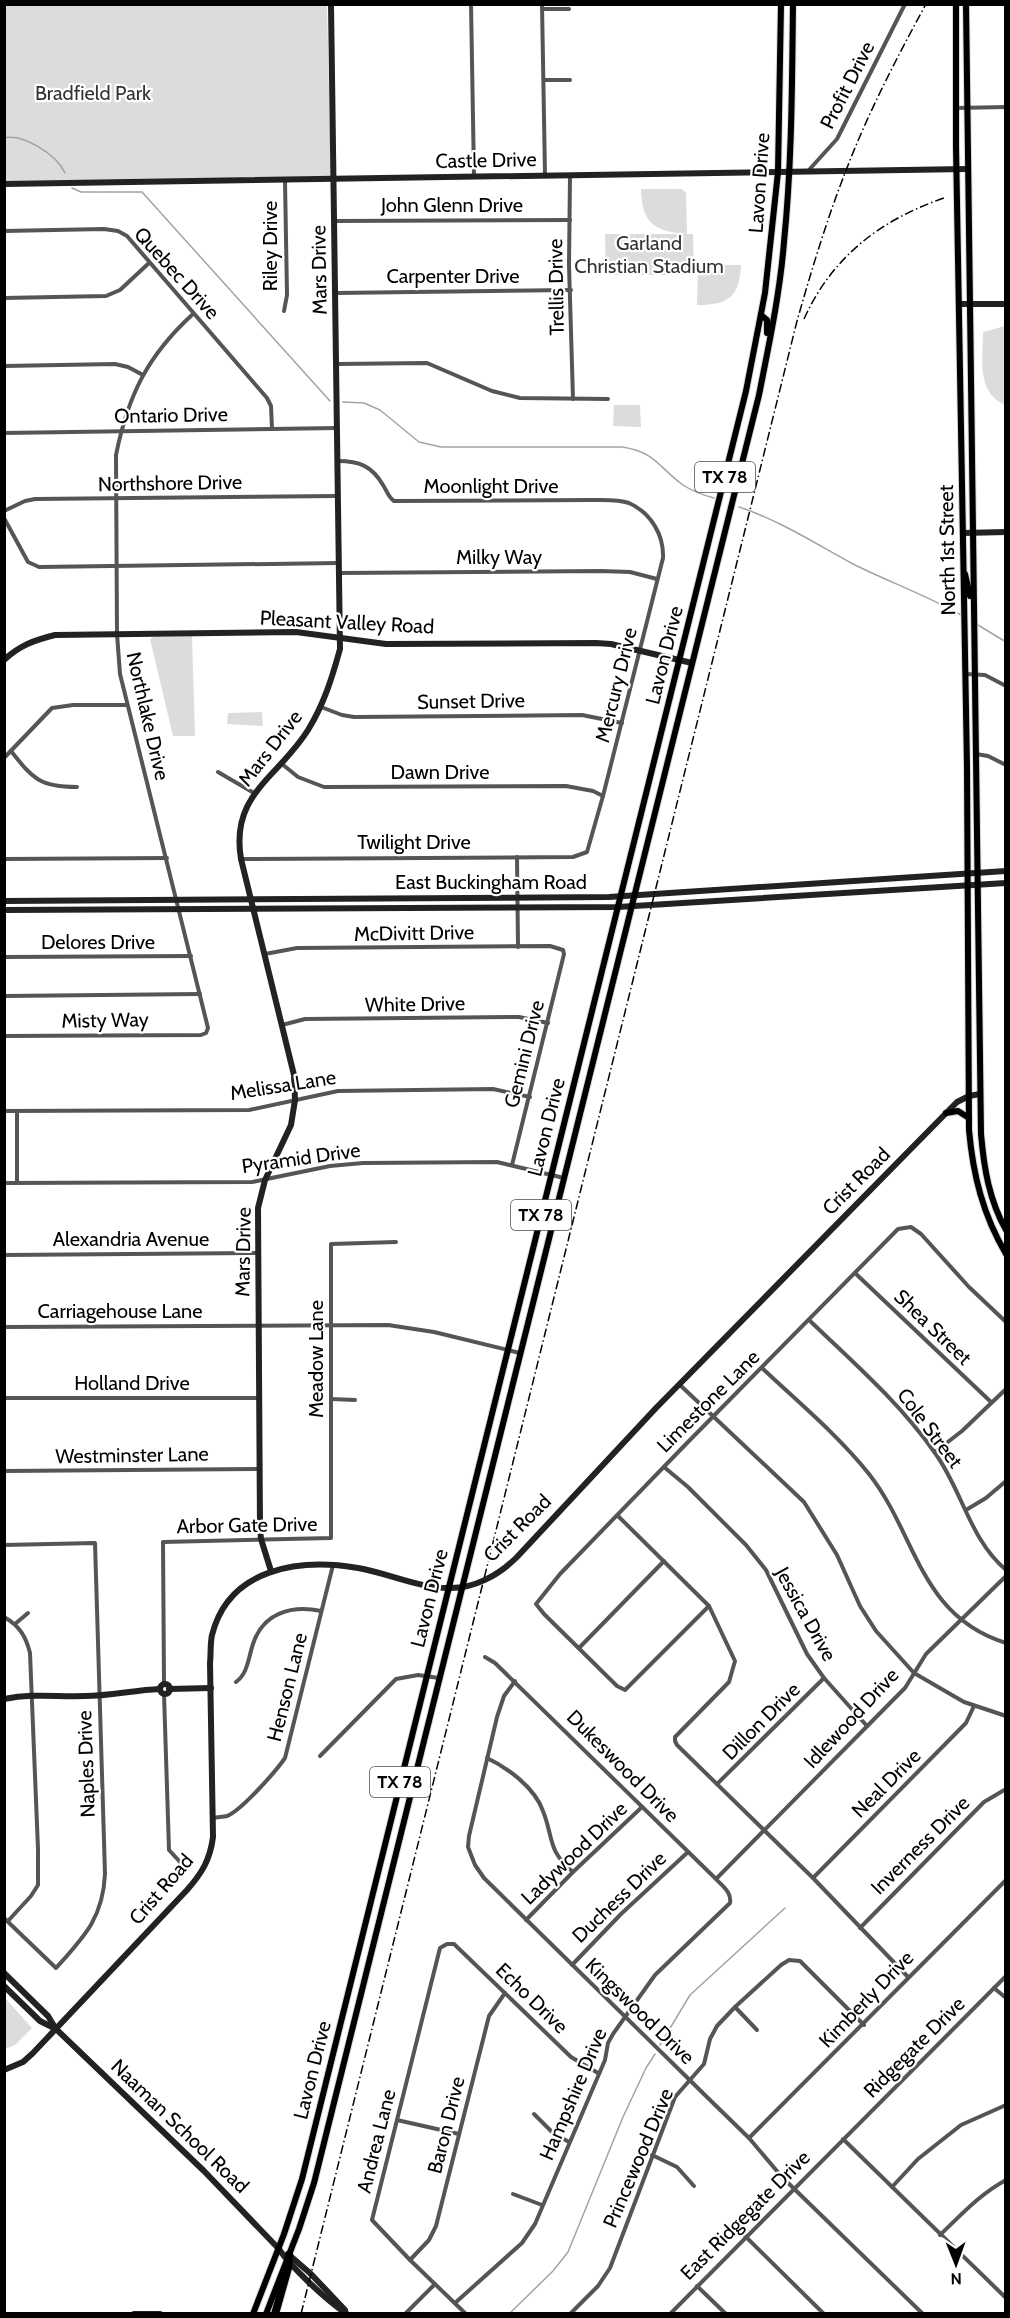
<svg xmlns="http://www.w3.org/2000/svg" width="1010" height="2318" font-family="Cabin,sans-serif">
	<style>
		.green { fill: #dcdcdc }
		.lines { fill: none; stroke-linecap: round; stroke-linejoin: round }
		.stream { stroke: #a3a3a3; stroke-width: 1.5 }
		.primary-casing { stroke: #dbdbdb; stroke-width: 8 }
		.highway-casing { stroke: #dbdbdb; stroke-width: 10 }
		.street { stroke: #555; stroke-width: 4 }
		.secondary { stroke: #222; stroke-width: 6 }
		.primary { stroke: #000; stroke-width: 6 }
		.highway { stroke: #000; stroke-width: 8 }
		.rail { stroke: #000; stroke-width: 1.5; stroke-dasharray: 9 3 1.5 3; stroke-linecap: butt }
		.labels { text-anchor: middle; stroke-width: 4.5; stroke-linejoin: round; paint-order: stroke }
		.shield { fill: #fff; stroke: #4c4c4c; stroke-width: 1.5 }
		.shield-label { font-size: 18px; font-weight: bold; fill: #000 }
		.street-label { font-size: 20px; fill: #000; stroke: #fff }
		.park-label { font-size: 20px; fill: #333; stroke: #fff }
	</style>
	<rect width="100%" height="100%" fill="#fff"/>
	<!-- green -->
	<g class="green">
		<polygon points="4,5 327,5 331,177 5,182"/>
		<path d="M641,189H682L686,193L687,234C654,231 642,224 641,189Z"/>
		<polygon points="605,234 693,234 694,275 606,275"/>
		<path d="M701,265H741C739,297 729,305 697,305L698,269Z"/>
		<path d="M1005,326H1006L1005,405C976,392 983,359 983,332Z"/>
		<polygon points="614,405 640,405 641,427 613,426"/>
		<polygon points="192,636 195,736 173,736 150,639 153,637"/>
		<polygon points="262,712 263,726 227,724 228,713"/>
		<polygon points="5,1998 32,2028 15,2045 5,2049"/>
	</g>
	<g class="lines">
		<!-- stream -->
		<g class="stream">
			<path d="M4,138C23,133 57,155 65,173"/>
			<polyline points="72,188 81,192 142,192 330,401"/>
			<path d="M343,402L364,403L380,410L419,442L441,447H622C656,452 658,467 683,485C692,491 703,495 714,498"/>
			<path d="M739,507C779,520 816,544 853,564C889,582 926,595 961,615"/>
			<polyline points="978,625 1006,642"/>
			<polyline points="660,2045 690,1995 785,1908"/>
			<polyline points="509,2314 553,2271 568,2252 623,2117 646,2068 655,2054"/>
		</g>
		<!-- primary casing -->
		<g class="primary-casing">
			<g id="primary">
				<path d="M956,4V146L967,767L969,1130C973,1175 983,1215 1006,1254"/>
				<path d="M966,4L981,1134C984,1168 989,1200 1006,1230"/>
				<polyline points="761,315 767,320 767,333"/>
				<polyline points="965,574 970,596"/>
				<polyline points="946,1113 958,1111 969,1118"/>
				<polyline points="253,2314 284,2234 302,2179 746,391 765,293 778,172 781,4"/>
				<path d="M266,2314L299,2229L314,2183L759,395C769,344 780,293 784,242C792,163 792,84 793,4"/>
			</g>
		</g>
		<!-- highway casing -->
		<g class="highway-casing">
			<polyline id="highway" points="275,2314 288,2268 289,2255"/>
		</g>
		<!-- street -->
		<g class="street">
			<polyline points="471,4 474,176"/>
			<polyline points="542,4 545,175"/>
			<polyline points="543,9 569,9"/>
			<polyline points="544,80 570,80"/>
			<polyline points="956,108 1006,107"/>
			<polyline points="808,171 837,139 905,4"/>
			<polyline points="570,176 569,265 573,399"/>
			<polyline points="335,221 570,220"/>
			<polyline points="4,231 104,229 118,231 127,236 267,398 271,406 272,429"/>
			<polyline points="336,293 571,290"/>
			<polyline points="4,298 106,296 120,290 149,263"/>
			<polyline points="284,311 287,295 285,181"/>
			<polyline points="337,364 427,363 492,391 520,398 608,399"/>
			<polyline points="4,366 115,364 128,367 143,375"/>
			<polyline points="4,433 337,428"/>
			<polyline points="4,511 25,501 35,499 337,496"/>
			<polyline points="4,518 28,562 39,567 339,563"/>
			<polyline points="339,573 601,571 630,572 657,579"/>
			<polyline points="965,674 985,675 1006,686"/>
			<polyline points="321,707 342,715 354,717 582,715 622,723"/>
			<path d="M11,751C33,779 40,787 77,787"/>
			<polyline points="976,754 988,756 1006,765"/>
			<polyline points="4,758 52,708 73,705 127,705"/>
			<polyline points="282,764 298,777 324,787 566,786 593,791 603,796"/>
			<polyline points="218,772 254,793"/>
			<polyline points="517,857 518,947"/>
			<polyline points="4,859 167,858"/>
			<path d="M241,859L573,857L587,852L603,796L663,558C664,535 651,513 629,503C618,499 603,500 591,500L394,501C388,497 387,491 383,485C372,466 359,461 338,461"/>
			<polyline points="265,954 297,948 550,946 563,950 564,954 512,1165"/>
			<polyline points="4,957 191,956"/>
			<polyline points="4,996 200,994"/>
			<polyline points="282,1025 305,1019 519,1017 548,1023"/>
			<path d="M4,1036L201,1035L206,1033L208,1028L120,674L117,634L116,455C128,395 148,355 193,314"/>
			<polyline points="4,1111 249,1110 338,1091 493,1089 530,1097"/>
			<polyline points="17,1111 17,1183"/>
			<polyline points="4,1183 252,1182 330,1166 363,1163 497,1162 564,1178"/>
			<polyline points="4,1255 258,1253"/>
			<polyline points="855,1273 991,1402"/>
			<path d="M809,1320C853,1362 900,1403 935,1453C962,1490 970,1540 1006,1570"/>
			<polyline points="4,1327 388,1325 434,1332 520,1353"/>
			<path d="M762,1368C798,1402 838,1435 869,1474C917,1535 919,1616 1006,1643"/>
			<polyline points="680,1385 804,1502 837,1555 860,1606 876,1631 914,1673 964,1702 1006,1716"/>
			<polyline points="4,1398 259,1398"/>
			<polyline points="331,1399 355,1400"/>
			<polyline points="935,1452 962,1431 1006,1389"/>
			<polyline points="664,1467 688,1487 746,1545 766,1570 807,1654 824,1678 867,1726"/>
			<polyline points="4,1471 259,1469"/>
			<polyline points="966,1510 986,1498 1006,1481"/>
			<polyline points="618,1516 709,1606 735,1661 729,1682 675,1737 675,1741 677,1745 813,1878 908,1977"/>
			<path d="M4,1545L95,1543L105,1874C103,1918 84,1937 56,1968L4,1918"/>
			<polyline points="709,1606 625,1690 617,1686 544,1614 536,1604 560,1574 687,1443 898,1229 911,1227 921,1234 969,1287 1006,1322"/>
			<path d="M4,1617C20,1626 26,1637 30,1653L38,1849V1885L31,1896L8,1921"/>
			<polyline points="15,1624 28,1613"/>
			<polyline points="579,1648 664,1561"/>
			<polyline points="515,1681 504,1696 497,1717 469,1836 468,1847 475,1865 484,1878 710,2100 749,2138 782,2177 923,2314"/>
			<path d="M236,1682C248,1673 248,1659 253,1644C263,1613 291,1605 321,1611"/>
			<polyline points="164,1684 163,1542 331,1538 331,1244 396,1242"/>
			<polyline points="164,1694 169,1850 181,1863"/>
			<polyline points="320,1756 396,1679 418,1675 439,1678"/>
			<path d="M487,1758C508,1768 535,1788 543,1811C554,1839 547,1850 573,1872"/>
			<polyline points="717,1784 824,1678"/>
			<path d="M213,1818C217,1817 223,1817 227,1816C241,1811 276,1771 285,1758L333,1565"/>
			<polyline points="813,1878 966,1723 974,1706"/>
			<polyline points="716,1879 895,1698 905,1688 926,1654 1006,1576"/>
			<polyline points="526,1920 573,1872 642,1807"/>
			<polyline points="860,1928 984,1802 1006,1789"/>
			<polyline points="572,1965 621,1914 688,1852"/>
			<polyline points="994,1988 1006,1998"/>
			<polyline points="735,2007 757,2030"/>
			<polyline points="534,2114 553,2133 569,2142"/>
			<polyline points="397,2120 459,2134"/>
			<polyline points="749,2138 1006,1880"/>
			<polyline points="843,2139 1006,2298"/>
			<polyline points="652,2155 677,2167 694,2186"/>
			<polyline points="892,2187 918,2159 961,2125 1006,2105"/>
			<polyline points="513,2194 542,2205"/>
			<path d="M940,2235C961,2215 980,2194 1006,2180"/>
			<polyline points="745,2236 824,2314"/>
			<polyline points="410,2260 429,2240 436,2226 489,2016 505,1993"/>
			<polyline points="697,2286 726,2314"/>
			<path d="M455,2303L522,2243L535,2224L605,2060L608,2043L613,2034L655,1975L730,1903C732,1892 722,1886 716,1879L495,1663L485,1657"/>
			<polyline points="405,2314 435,2284"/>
			<polyline points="466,2314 410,2260 372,2220 440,1948 447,1944 454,1944 571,2057 598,2073"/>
			<polyline points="570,2314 598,2286 610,2268 675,2097 704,2064 710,2039 717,2026 735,2007 781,1965 789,1960 800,1961 864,2025"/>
			<polyline points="670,2314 1006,1976"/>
		</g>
		<!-- secondary -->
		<g class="secondary">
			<polyline points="4,184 967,169"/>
			<polyline points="959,304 1006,304"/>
			<polyline points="963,533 1006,532"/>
			<path d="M4,660C20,645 35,640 55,635L296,632L386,644L596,643L611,644L692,663"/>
			<polyline points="4,901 609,897 1006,871"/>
			<polyline points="4,910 618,907 1006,883"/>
			<path d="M271,1571L261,1539L260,1529L258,1208L265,1180L291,1125L295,1100L294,1075L241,859C230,794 278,778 308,730C324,704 332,678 340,649L331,4"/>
			<circle cx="165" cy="1689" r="5"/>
			<polyline points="169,1689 211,1688"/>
			<path d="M4,1699C34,1693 56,1697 85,1696C110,1696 134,1690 160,1689"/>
			<path d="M4,1973L48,2016L56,2029L204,2171L278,2248C292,2268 326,2300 347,2314"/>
			<polyline points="4,1986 40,2021 56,2029"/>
			<path d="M4,2070L23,2062L33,2053L187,1890C202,1873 210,1860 213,1837L210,1663C211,1654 210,1644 212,1635C229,1568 299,1558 358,1568C387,1573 420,1588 448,1588C474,1589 499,1575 517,1557L656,1408L957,1102L969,1096L980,1094"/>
			<polyline points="288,2254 311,2274 345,2310"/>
			<polyline points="134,2314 160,2314"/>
		</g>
		<!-- primary -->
		<use href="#primary" class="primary"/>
		<!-- highway -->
		<use href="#highway" class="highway"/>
		<!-- rail -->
		<g class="rail">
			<path d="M804,319C832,257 880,220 944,198"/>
			<path d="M301,2314L797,321C811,272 826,222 845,173C867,115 896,59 926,4"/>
		</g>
	</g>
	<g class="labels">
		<!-- shield labels -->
		<g class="shield">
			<rect x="695" y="462" width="60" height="30" rx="4.5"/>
			<rect x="511" y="1200" width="60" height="30" rx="4.5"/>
			<rect x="370" y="1767" width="60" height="30" rx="4.5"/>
		</g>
		<g class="shield-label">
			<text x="725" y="483">TX 78</text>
			<text x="541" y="1221">TX 78</text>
			<text x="400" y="1788">TX 78</text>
		</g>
		<!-- street labels -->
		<g class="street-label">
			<text transform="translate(847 85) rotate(-63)" y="7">Profit Drive</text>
			<text transform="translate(486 160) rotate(-1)" y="7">Castle Drive</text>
			<text transform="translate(759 183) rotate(-86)" y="7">Lavon Drive</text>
			<text x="452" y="212">John Glenn Drive</text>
			<text transform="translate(270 246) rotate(-90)" y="7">Riley Drive</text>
			<text transform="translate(319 270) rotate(-91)" y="7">Mars Drive</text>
			<text transform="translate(177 273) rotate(48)" y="7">Quebec Drive</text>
			<text x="453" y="283">Carpenter Drive</text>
			<text transform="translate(556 287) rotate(-91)" y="7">Trellis Drive</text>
			<text transform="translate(171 415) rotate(-1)" y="7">Ontario Drive</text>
			<text transform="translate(170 483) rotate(-1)" y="7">Northshore Drive</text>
			<text x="491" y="493">Moonlight Drive</text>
			<text transform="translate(947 550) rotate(-91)" y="7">North 1st Street</text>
			<text x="499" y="564">Milky Way</text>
			<text transform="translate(347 622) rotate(3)" y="7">Pleasant Valley Road</text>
			<text transform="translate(664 655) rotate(-76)" y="7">Lavon Drive</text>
			<text transform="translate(616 685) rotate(-76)" y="7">Mercury Drive</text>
			<text transform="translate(471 701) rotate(-1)" y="7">Sunset Drive</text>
			<text transform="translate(148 716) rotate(77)" y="7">Northlake Drive</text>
			<text transform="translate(270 748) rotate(-52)" y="7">Mars Drive</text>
			<text x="440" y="779">Dawn Drive</text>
			<text x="414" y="849">Twilight Drive</text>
			<text x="491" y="889">East Buckingham Road</text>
			<text transform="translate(414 933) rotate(-1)" y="7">McDivitt Drive</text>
			<text x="98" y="949">Delores Drive</text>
			<text transform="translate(415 1004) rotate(-1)" y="7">White Drive</text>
			<text transform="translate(105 1020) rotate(-1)" y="7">Misty Way</text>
			<text transform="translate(524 1054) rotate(-76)" y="7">Gemini Drive</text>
			<text transform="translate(283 1085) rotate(-9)" y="7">Melissa Lane</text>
			<text transform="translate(546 1127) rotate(-76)" y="7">Lavon Drive</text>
			<text transform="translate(301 1158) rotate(-8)" y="7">Pyramid Drive</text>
			<text transform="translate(856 1181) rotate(-45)" y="7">Crist Road</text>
			<text x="131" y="1246">Alexandria Avenue</text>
			<text transform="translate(243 1252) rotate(-89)" y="7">Mars Drive</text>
			<text x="120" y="1318">Carriagehouse Lane</text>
			<text transform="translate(933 1327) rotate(44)" y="7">Shea Street</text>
			<text transform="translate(316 1359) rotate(-90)" y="7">Meadow Lane</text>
			<text x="132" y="1390">Holland Drive</text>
			<text transform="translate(708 1401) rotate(-45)" y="7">Limestone Lane</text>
			<text transform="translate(930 1428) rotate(53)" y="7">Cole Street</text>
			<text transform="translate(132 1455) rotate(-1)" y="7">Westminster Lane</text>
			<text transform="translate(247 1525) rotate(-1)" y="7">Arbor Gate Drive</text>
			<text transform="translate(517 1528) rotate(-45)" y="7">Crist Road</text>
			<text transform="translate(429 1598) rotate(-76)" y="7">Lavon Drive</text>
			<text transform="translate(806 1614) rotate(61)" y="7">Jessica Drive</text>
			<text transform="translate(287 1687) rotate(-76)" y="7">Henson Lane</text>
			<text transform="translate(851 1718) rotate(-47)" y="7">Idlewood Drive</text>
			<text transform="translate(761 1721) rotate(-45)" y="7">Dillon Drive</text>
			<text transform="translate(86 1764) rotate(-92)" y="7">Naples Drive</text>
			<text transform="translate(623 1766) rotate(45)" y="7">Dukeswood Drive</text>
			<text transform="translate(886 1783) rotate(-45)" y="7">Neal Drive</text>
			<text transform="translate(920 1845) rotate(-45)" y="7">Inverness Drive</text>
			<text transform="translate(574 1853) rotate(-44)" y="7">Ladywood Drive</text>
			<text transform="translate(161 1889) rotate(-49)" y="7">Crist Road</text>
			<text transform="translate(619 1897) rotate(-44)" y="7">Duchess Drive</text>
			<text transform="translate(532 1998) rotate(44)" y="7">Echo Drive</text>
			<text transform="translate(866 1999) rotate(-46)" y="7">Kimberly Drive</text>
			<text transform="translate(640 2011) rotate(44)" y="7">Kingswood Drive</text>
			<text transform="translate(914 2047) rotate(-45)" y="7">Ridgegate Drive</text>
			<text transform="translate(312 2070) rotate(-76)" y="7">Lavon Drive</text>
			<text transform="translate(573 2094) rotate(-67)" y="7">Hampshire Drive</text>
			<text transform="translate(446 2125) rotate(-76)" y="7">Baron Drive</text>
			<text transform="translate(180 2126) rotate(44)" y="7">Naaman School Road</text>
			<text transform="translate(376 2141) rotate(-76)" y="7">Andrea Lane</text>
			<text transform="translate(638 2158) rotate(-67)" y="7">Princewood Drive</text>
			<text transform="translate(745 2215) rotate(-45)" y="7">East Ridgegate Drive</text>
		</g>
		<!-- park labels -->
		<g class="park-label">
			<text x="93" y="100">Bradfield Park</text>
			<text x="649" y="250">Garland<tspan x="649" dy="23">Christian Stadium</tspan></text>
		</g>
	</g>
	<!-- border -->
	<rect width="1010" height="2318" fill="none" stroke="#000000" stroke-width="12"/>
	<!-- north arrow -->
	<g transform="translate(956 2264) rotate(179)" stroke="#ffffff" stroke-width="4.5" paint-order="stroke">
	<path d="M0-4.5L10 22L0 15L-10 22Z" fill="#000000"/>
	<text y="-9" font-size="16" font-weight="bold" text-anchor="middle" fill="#000000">N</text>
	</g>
</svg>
